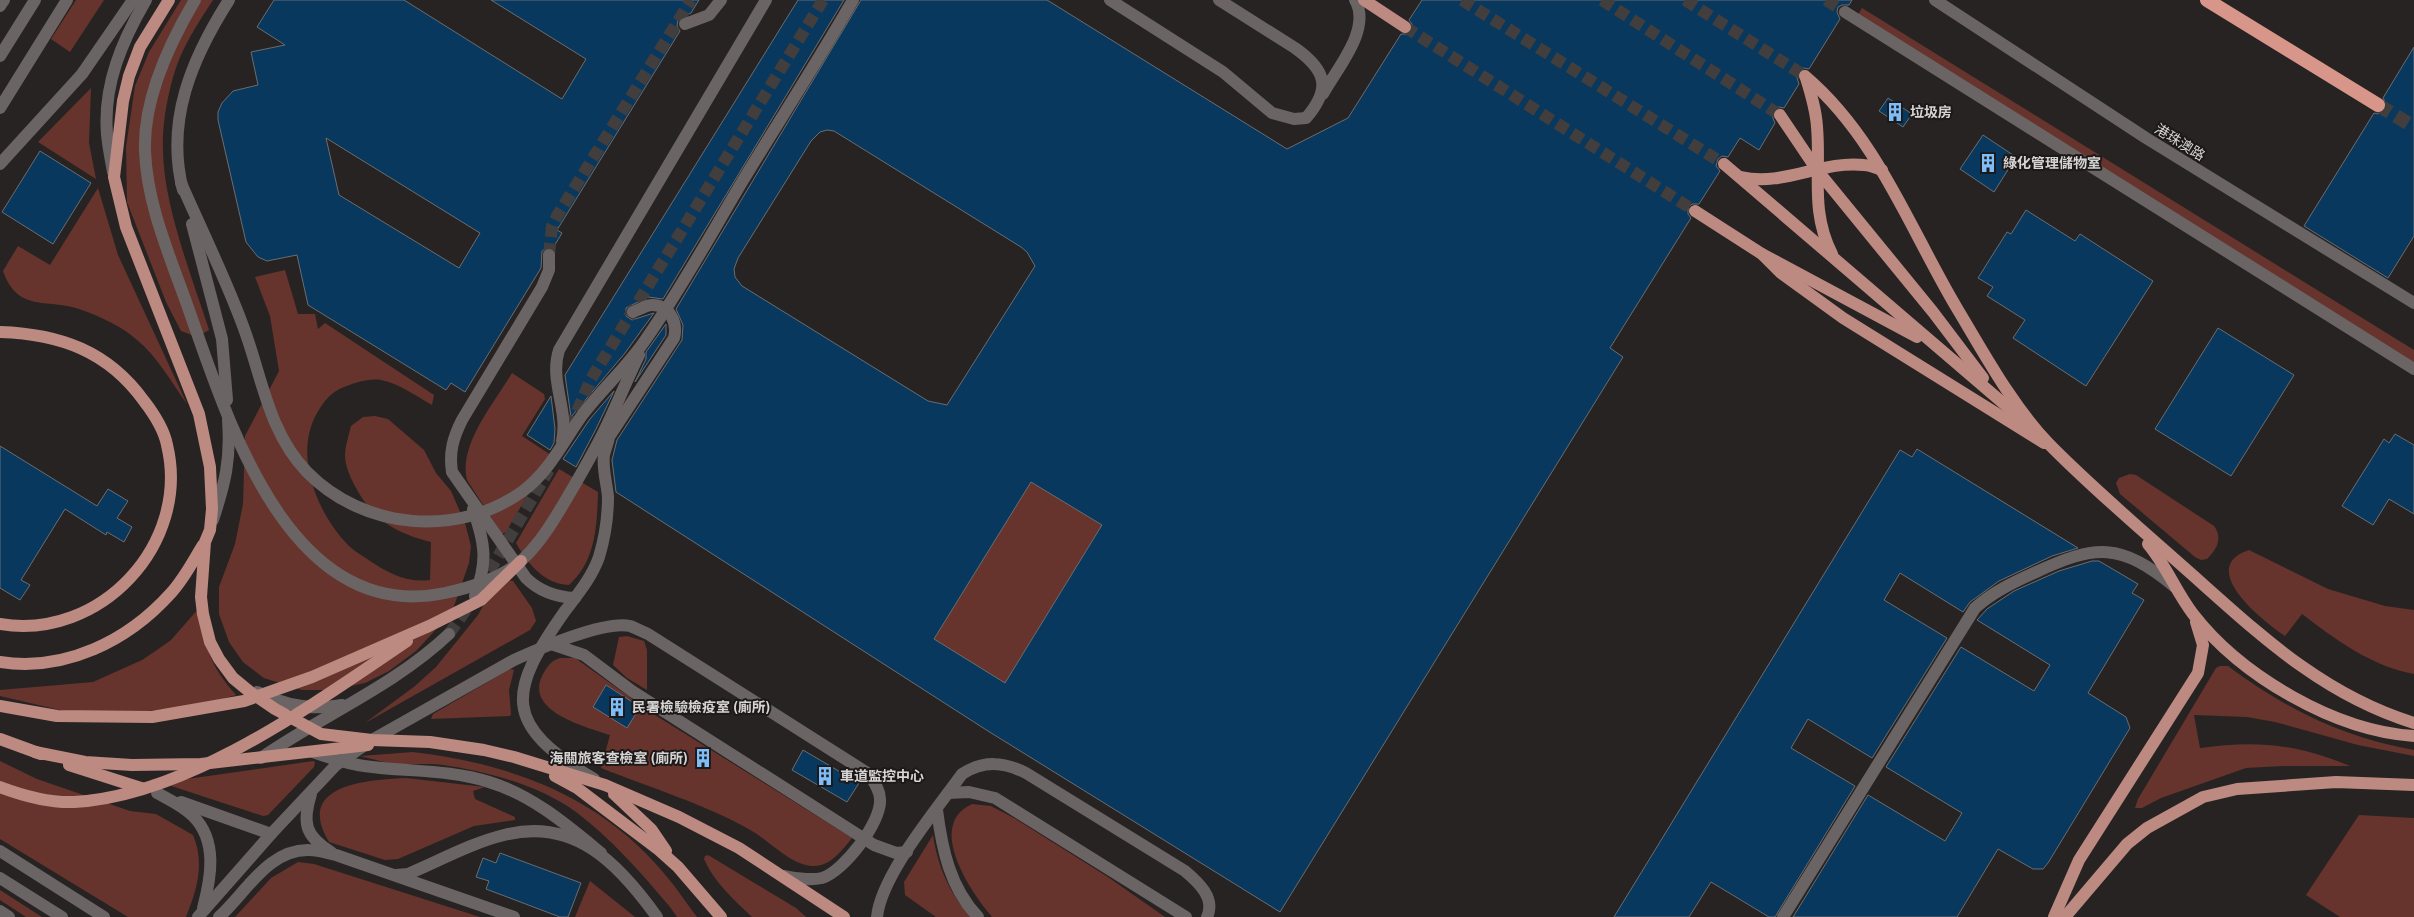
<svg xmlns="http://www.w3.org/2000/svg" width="2414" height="917" font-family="'Public Sans','Noto Sans SC',sans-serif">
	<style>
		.green { fill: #66342c }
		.building { fill: #09385e; stroke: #6a6d70; fill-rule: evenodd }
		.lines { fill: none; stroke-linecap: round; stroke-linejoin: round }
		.minor-tunnel { stroke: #413e3d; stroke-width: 12; stroke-dasharray: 12 6; stroke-linecap: butt }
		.primary-tunnel { stroke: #413e3d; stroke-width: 12; stroke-dasharray: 12 6; stroke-linecap: butt }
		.trunk-tunnel { stroke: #413e3d; stroke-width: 14; stroke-dasharray: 14 7; stroke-linecap: butt }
		.minor { stroke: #6a6564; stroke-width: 12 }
		.tertiary { stroke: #6a6564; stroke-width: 12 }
		.primary { stroke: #bc8a81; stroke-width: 12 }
		.trunk { stroke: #d8968b; stroke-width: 14 }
		.labels { text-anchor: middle; stroke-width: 4; stroke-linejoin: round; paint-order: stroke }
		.poi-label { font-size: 14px; font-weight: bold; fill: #d7d4d4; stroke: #1d1919; text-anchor: start }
		.street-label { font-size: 14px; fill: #d7d4d4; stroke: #1d1919 }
	</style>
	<rect width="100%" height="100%" fill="#272322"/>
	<!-- green -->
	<g class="green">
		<polygon points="76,0 104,0 70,52 51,39"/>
		<path d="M181,0H213C198,23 182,47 174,74C167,98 162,125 163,149C163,204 192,277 209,330L197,337L181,331L166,302L127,202L126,147L135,86L149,52Z"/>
		<polygon points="1862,8 2414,350 2414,365 1856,18"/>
		<polygon points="91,88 89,143 96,179 38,142"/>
		<polygon points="1207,161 1321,231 1028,705 914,635"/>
		<path d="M98,188L118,255L187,404C172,383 157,356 137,340C122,326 99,316 79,309C46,298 18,313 3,271L18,246L50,265Z"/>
		<path d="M285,270L298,314H315L318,329L325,323L434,395L432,405C416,396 400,384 381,380C368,378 355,383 344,387C331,392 324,401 317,413C293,455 317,513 348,545C354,551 363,556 370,561C388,573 407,583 430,580L431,542C396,533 374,521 356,488C351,479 345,466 345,456C345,446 349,435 351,426L363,417L375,416L388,419L424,450L436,473L451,491L465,523L471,546L469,563L452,612L416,651L389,671L365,683L332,690H302L264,678L243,662L229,642L219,614V587L235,544L243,504L245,436L279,371L270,316L255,277Z"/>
		<path d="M512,373L544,394L545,399L522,436L551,455L506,532L502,534L467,480C458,445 495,402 512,373Z"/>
		<path d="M559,469L598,492C597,525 596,561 569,585C544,584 528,564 516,543Z"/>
		<path d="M2130,474L2136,475L2214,526C2223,538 2217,549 2207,559L2201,560L2195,557L2120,494L2116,483L2119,478Z"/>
		<path d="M2249,550L2328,589L2385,606L2414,610V674C2371,666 2336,640 2302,614L2285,636C2264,622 2195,568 2249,550Z"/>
		<polygon points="505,580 513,581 532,608 536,621 530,630 365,723 415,686 436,667 478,615 491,592"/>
		<path d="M200,607C206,648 208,663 236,695L201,705L148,711H64L0,696V690L93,682L142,660L157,650L171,640Z"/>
		<polygon points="627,636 644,641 647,650 647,690 627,678 613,665 619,637"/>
		<path d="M560,658H575L655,715L852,838C842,850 831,866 814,866C792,866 771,842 752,831C705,804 651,788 601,768L610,735C587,727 525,712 542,676C547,667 550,661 560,658Z"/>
		<path d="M2220,666H2228C2284,708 2344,738 2414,750V756L2358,745L2275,722L2247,717L2194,715L2200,748C2256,740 2297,744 2350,766H2283L2246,768L2161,798L2142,808H2135L2138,799L2216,668Z"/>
		<polygon points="510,669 514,670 509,690 511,714 510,716 431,719 433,714"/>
		<path d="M413,752C515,764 607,799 672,883C681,894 688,906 697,917H677L670,907C641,873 612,839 576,812C541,786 486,771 443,765C430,763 415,765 401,764C388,764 373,759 360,756Z"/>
		<path d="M0,761L37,779L130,811L156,814L193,835C205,863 197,890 186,917H128L0,839Z"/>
		<polygon points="313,761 315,762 314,767 268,815 263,816 150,779 187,779"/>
		<path d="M406,778L485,787L473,791L475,799L515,817V820L474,826L398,859L385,860L329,842C294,784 368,780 406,778Z"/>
		<path d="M972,804L991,806L1014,818L1108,877L1165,917H992C971,893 925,825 972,804Z"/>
		<polygon points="2359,815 2414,818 2414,917 2340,917 2306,895"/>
		<path d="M933,835C938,867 949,892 970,917H936L905,895L904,882Z"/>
		<path d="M708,855L796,908L806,917H752C734,900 714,882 704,859L705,856Z"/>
		<polygon points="298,862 314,864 480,917 235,917 271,878"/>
		<polygon points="590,881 635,917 575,917"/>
		<polygon points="0,890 42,917 26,917 0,900"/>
	</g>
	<!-- building -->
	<g class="building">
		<path d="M274,0H404L562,99L586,59L491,0H699L691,13L678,19L677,26L680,31L557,230L562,233L553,248L549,247L542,251L541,268L465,392L451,383L446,390L308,305L297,255L267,261L258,257L246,242L218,120V112L222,103L233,91L258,85L251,52L285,45L257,27ZM326,138L480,233L459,268L339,195Z"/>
		<polygon points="798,0 844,0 663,299 648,297 626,308 626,316 632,320 654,313 625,353 571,417 565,375"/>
		<path d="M861,0H1047L1287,149L1348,118L1401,34H1408L1412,31V24L1409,20L1422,0H1852L1849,5H1842L1838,7L1837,12L1840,19L1809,69L1803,68L1799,71L1797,78L1799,84L1784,108L1779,107L1773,111L1772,116L1775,123L1759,150L1740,138L1728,157L1722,156L1718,159L1716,166L1720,171L1699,204H1692L1688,207V214L1691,218L1610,348L1623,357L1280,912L988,731L616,492L612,460L617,440L682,340L683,325L676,309ZM827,130L834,131L1021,247L1027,252L1035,266L947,405L928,401L742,286L735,277L734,269L738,258L811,141L820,132ZM1031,482L1102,525L1005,683L934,639Z"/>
		<polygon points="2414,47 2414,236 2388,278 2304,226 2374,113 2378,114 2385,110 2387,105 2383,98"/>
		<polygon points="1888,98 1912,114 1903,127 1879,111"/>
		<polygon points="1983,135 2016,157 1994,192 1960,169"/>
		<polygon points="40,151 91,183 53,244 2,212"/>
		<polygon points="2026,210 2075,241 2080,234 2153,281 2086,386 2013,338 2025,320 1987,296 1993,287 1978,278 2007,232 2011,234"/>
		<polygon points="666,324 666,335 635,382 646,359 646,352"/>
		<polygon points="2218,328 2294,375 2231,476 2155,429"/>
		<polygon points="614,391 596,429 576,467 563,459 590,419"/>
		<polygon points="551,396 555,429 554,443 550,450 527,435"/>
		<polygon points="2395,434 2414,445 2414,514 2389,499 2373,525 2342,506 2384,439 2389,443"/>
		<polygon points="0,446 97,506 108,489 128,501 117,518 132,527 124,542 107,532 106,535 65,509 21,580 30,585 20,600 0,588"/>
		<polygon points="1917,449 2078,548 2052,556 1999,581 1970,602 1963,612 1900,573 1884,600 1947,638 1872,758 1808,719 1791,748 1855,786 1775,917 1769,917 1711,882 1689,917 1614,917 1900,450 1912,457"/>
		<polygon points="2092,561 2099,561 2138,584 2132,593 2144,600 2088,693 2126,717 2130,728 2048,863 2043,869 2033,869 1998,849 1957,917 1793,917 1868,795 1945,841 1962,813 1886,767 1961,647 2034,691 2050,665 1977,620 1987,609 2014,591 2059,571"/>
		<polygon points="606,685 640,707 627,728 593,707"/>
		<polygon points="803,750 859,783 847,802 792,770"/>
		<polygon points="500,853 581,883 568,917 560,917 486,889 489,881 476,877 483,858 496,863"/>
	</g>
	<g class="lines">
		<!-- minor-tunnel -->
		<g class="minor-tunnel">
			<polyline points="1826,0 1845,12"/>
			<polyline points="549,255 552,226 557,216 691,0"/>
			<polyline points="570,428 591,379 823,0"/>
			<polyline points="480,587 549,470"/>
			<polyline points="449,634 470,604"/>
		</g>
		<!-- primary-tunnel -->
		<g class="primary-tunnel">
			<polyline points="1462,0 1724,164"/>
			<polyline points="1602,0 1780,115"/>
			<polyline points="1685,0 1805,76"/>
			<polyline points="1405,27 1695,211"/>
		</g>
		<!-- trunk-tunnel -->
		<polyline class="trunk-tunnel" points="2378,105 2414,127"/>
		<!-- minor -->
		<g class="minor">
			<path d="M195,0C169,44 143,99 145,151C147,208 173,263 191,316C230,427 292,625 445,593C470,588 504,577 523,559C541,542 554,520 567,498C581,474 596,449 608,423C619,400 628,377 639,355"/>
			<path d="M1110,0L1223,72L1272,113L1294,119L1306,118C1332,88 1326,70 1295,48L1219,0"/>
			<polyline points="1935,0 2146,138 2414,303"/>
			<polyline points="1845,12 2414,369"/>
			<polyline points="685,24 709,15 721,0"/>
			<path d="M1323,94C1337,68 1372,29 1355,0"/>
			<polyline points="0,108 67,0"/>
			<polyline points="0,164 82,74 133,0"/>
			<path d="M113,172C111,160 108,147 107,134C103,85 122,41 146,0"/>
			<path d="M181,183C202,231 225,277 243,326C262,376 268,432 307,472C364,530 458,538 523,491C550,471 564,440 583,414C603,388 628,366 646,339C681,289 711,234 742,182C779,121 818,61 853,0"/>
			<path d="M183,190C165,121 192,58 229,0"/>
			<polyline points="192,224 222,339 227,400"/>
			<path d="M549,255V270L542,287L462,420C453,438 449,452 452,472L526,578C540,592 556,597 575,598"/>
			<path d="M562,441C569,410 549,381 559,350L766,0"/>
			<path d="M473,509C485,543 488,561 475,596"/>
			<path d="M213,520C225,483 231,460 228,420"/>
			<polyline points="554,645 584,655 632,691 874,845 896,853 907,852"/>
			<path d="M257,692C284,705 312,711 342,705"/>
			<path d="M313,752C330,758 347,764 364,766C406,772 449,769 489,782C532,795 567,825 601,853"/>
			<path d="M261,758C323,715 394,686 449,634"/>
			<path d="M594,779C502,724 507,693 565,611C578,594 592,577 599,557C605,537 608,517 608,497C607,484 602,468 604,455C605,450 608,443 609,437L674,338C678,323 670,305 652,305C647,305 638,310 633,312"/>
			<path d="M157,793C170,800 183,806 193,816C218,841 211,878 203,908"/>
			<polyline points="948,793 969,792 995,798 1186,917"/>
			<path d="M311,794C302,823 305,836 331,852"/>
			<polyline points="181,802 271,834"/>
			<path d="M937,810C942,849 950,888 978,917"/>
			<polyline points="0,851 104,917"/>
			<path d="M396,875L408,874C439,861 471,843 504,835C575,817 619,864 657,917"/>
			<polyline points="0,878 62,917"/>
			<polyline points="0,911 9,917"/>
			<path d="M198,917L271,834L336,765L372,740L514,660C538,649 605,620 630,626C636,628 643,632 648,634L869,774C874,782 880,790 880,799C882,822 843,872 822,878C809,881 796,878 783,876"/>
			<path d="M219,917C246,893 268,849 309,850C318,850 327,853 336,855L514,917"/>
			<path d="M877,917C881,875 937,809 962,774C984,760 1004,762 1026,773L1185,871C1198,882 1216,898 1207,917"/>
			<path d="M1783,917L1975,608C1993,592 2012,583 2034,573C2096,544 2120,542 2175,587"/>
		</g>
		<!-- tertiary -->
		<g class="tertiary">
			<polyline points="0,6 4,0"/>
			<polyline points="0,56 35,0"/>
		</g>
		<!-- primary -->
		<g class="primary">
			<polyline points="169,0 140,47 129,76 123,101 114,177 126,227 199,414 210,467 212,509 210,530 205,542 201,597 203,614 210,642 219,659 233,678 250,692 275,709 321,734 372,740 430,742 484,750 514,757 605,785 679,817 739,848 844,917"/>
			<polyline points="1364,0 1405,27"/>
			<path d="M1805,76C1878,138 1910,230 1958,310C1985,355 2012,405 2048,443C2089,485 2135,524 2179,563C2253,628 2317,693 2414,723"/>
			<path d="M1806,78C1811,94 1816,110 1817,127C1821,172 1810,211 1832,254"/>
			<polyline points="1780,115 1817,170 1933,312 1983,378"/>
			<polyline points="1724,164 2024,421"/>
			<path d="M1741,177C1783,187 1822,160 1864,165C1870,165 1876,168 1882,170"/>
			<polyline points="1695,211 1762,254 1917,337"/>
			<polyline points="1762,254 1781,273 1843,318 2044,443"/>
			<path d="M0,332C60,334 108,351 144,401C154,414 164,429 167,445C191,544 100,641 0,624"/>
			<path d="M2148,544C2166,565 2176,592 2193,614C2241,676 2335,731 2414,736"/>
			<path d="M0,662C65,672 128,641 171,593C184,579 193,561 203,545"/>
			<polyline points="0,706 57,716 152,717 244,701 312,677 429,626 481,600 521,561"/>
			<polyline points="0,739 41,754"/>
			<polyline points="35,752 85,762 132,765 201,764 368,745"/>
			<polyline points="69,765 141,788"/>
			<polyline points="555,776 577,788 659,850 678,867 721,917"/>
			<path d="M0,787C24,796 48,803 74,802C188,796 315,703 407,641"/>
			<polyline points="614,794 651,829 666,851"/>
			<polyline points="2054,917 2079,860 2198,673 2203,645 2196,622"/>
			<polyline points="2065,917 2127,844 2147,828 2203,797 2237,789 2336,782 2414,785"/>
		</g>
		<!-- trunk -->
		<polyline class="trunk" points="2207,0 2378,105"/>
	</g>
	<!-- icons -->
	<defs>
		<g id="building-bare" transform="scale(1.5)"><path d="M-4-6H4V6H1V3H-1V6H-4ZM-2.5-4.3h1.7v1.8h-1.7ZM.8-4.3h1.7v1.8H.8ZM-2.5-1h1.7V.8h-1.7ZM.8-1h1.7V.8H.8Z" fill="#7fbdf9" stroke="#1d1919" stroke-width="2.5" paint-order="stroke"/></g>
	</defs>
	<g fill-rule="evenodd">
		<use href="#building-bare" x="1895" y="112"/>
		<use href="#building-bare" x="1988" y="163"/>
		<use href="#building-bare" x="617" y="707"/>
		<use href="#building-bare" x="703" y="758"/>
		<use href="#building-bare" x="825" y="776"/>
	</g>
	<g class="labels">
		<!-- poi labels -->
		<g class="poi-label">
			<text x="1910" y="117">垃圾房</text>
			<text x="2003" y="168">綠化管理儲物室</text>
			<text x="632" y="712">民署檢驗檢疫室 (廁所)</text>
			<text x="688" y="763" text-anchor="end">海關旅客查檢室 (廁所)</text>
			<text x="840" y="781">車道監控中心</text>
		</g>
		<!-- street labels -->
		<g class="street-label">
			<text transform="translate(2180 142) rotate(32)" y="5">港珠澳路</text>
		</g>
	</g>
</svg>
